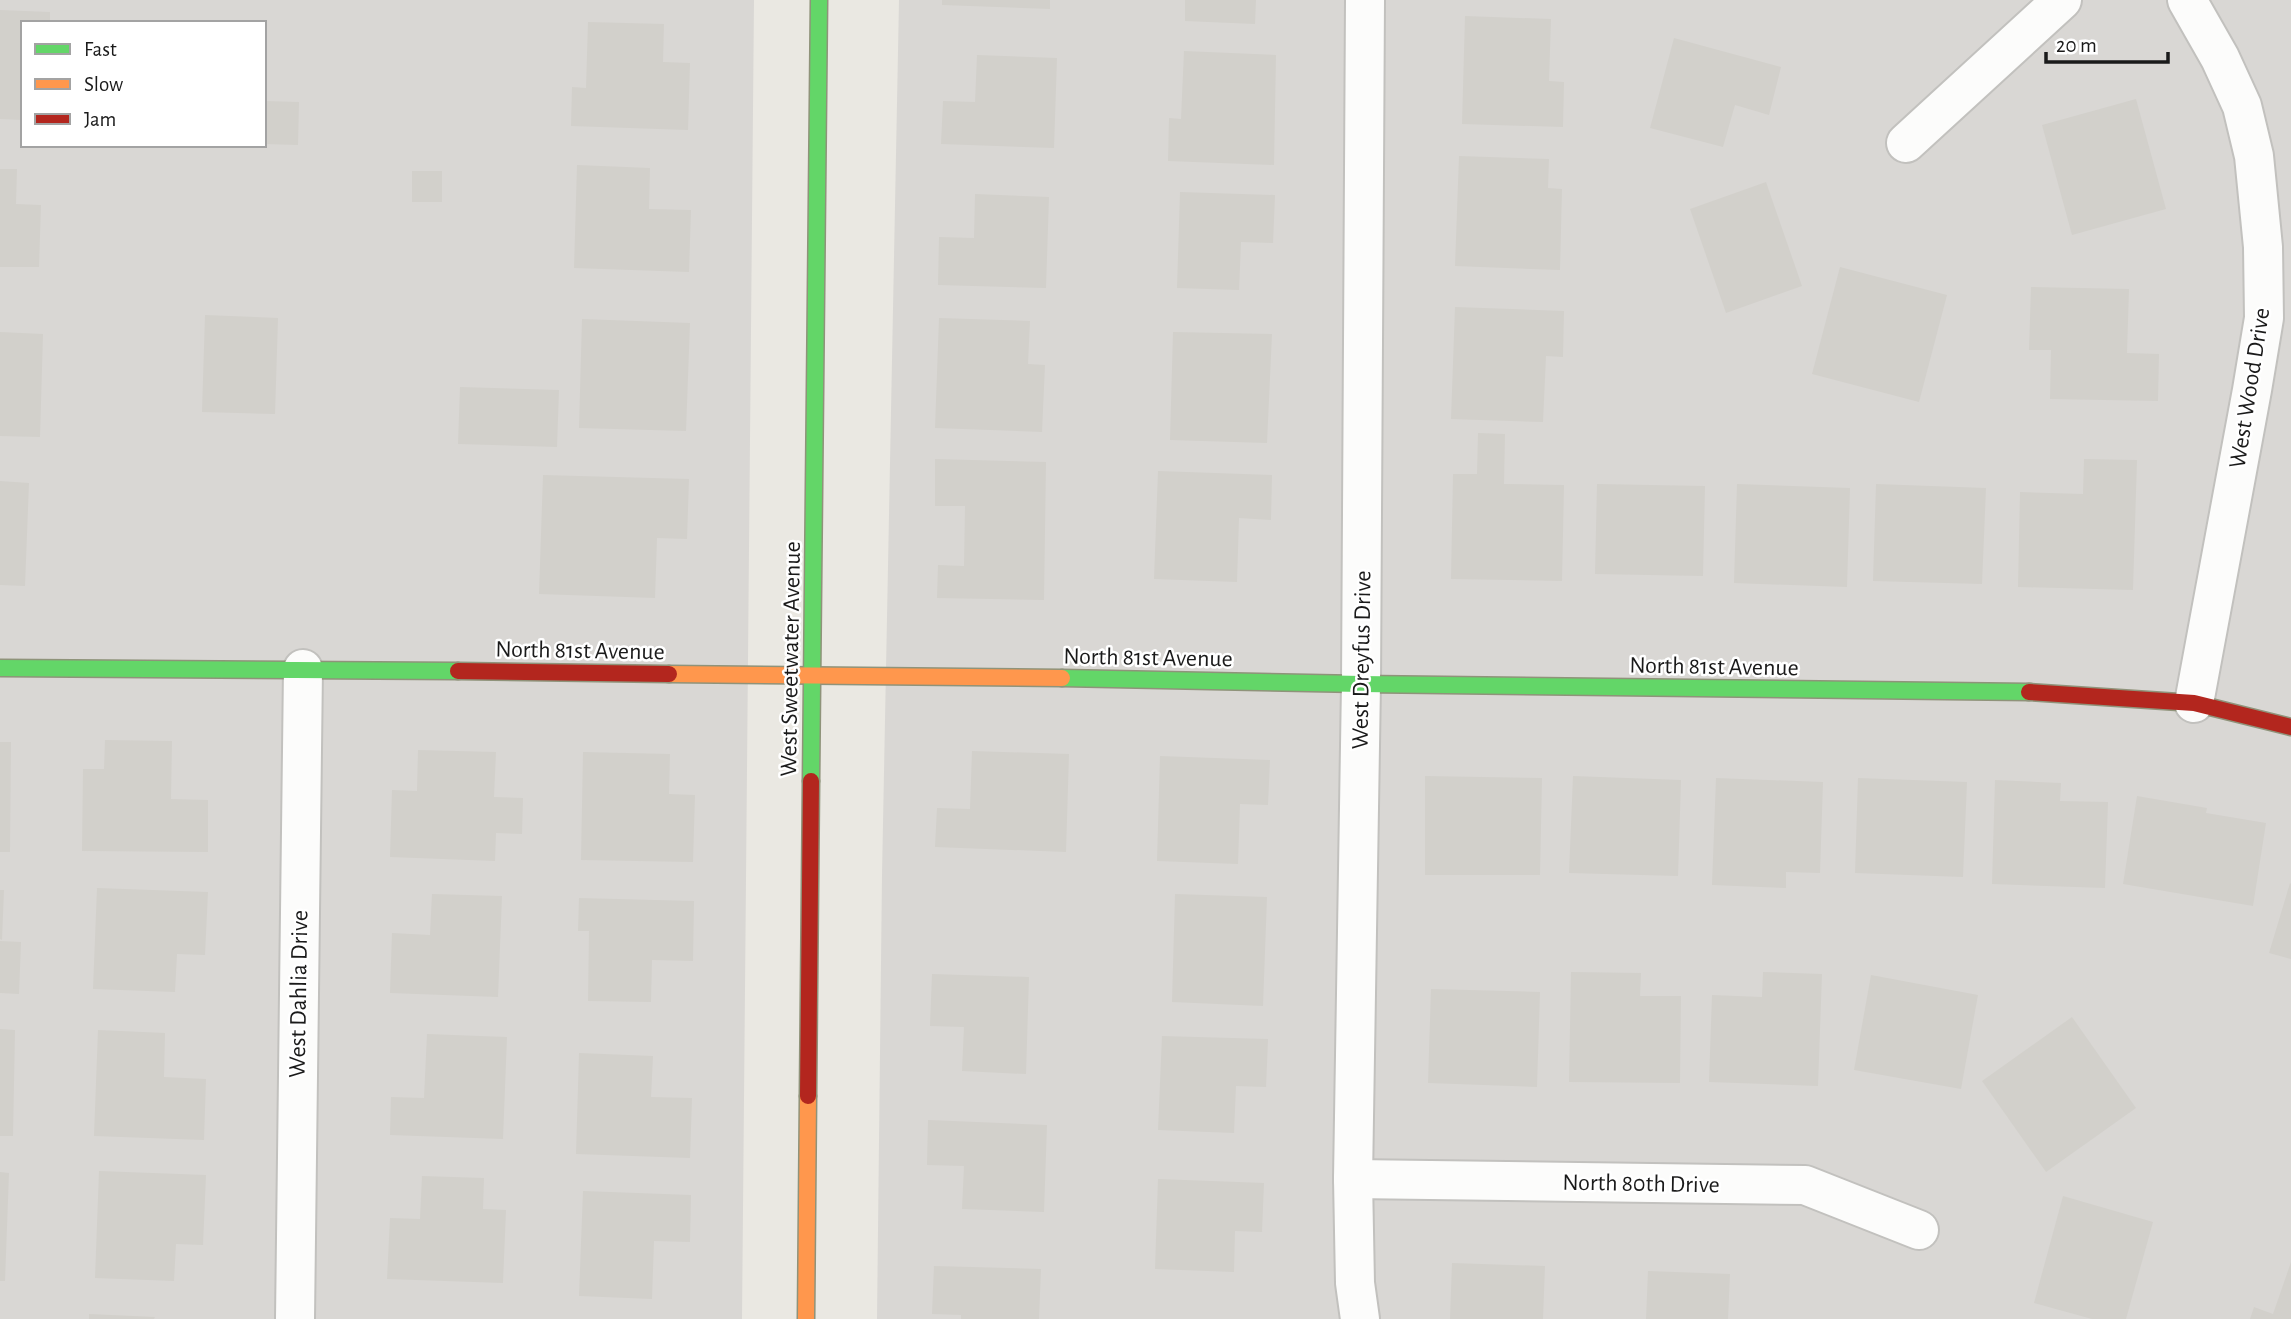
<svg xmlns="http://www.w3.org/2000/svg" width="2291" height="1319" font-family="'Alegreya Sans',sans-serif">
	<style>
		.residential { fill: #d9d7d4; fill-rule: evenodd }
		.building { fill: #d2d0cb }
		.lines { fill: none; stroke-linecap: round; stroke-linejoin: round }
		.street-casing { stroke: #c2c1be; stroke-width: 42 }
		.fast-casing { stroke: #8f937a; stroke-width: 19 }
		.slow-casing { stroke: #8f937a; stroke-width: 19 }
		.jam-casing { stroke: #8f937a; stroke-width: 19 }
		.street { stroke: #fcfcfb; stroke-width: 38 }
		.fast { stroke: #63d668; stroke-width: 16 }
		.slow { stroke: #ff974d; stroke-width: 16 }
		.jam { stroke: #b3261e; stroke-width: 16 }
		.labels { text-anchor: middle; stroke-width: 5; stroke-linejoin: round; paint-order: stroke }
		.street-label { font-size: 24px; fill: #1a1a1a; stroke: #fff }
	</style>
	<rect width="100%" height="100%" fill="#eae8e2"/>
	<!-- residential -->
	<g class="residential">
		<path d="M0,0H754L742,1319H0ZM23,23H264V145H23Z"/>
		<polygon points="899,0 2291,0 2291,1319 877,1319 882,875"/>
	</g>
	<!-- building -->
	<g class="building">
		<polygon points="942,0 1050,0 1050,9 942,5"/>
		<polygon points="1185,0 1256,0 1255,24 1185,21"/>
		<polygon points="0,10 50,12 50,23 23,23 23,120 0,119"/>
		<polygon points="1465,16 1551,19 1549,81 1564,82 1563,127 1462,124"/>
		<polygon points="588,22 664,24 663,62 690,63 688,130 571,126 572,87 586,88"/>
		<polygon points="1674,38 1781,67 1769,115 1735,105 1723,147 1650,128"/>
		<polygon points="1184,51 1276,55 1274,165 1168,161 1169,118 1181,119"/>
		<polygon points="977,55 1057,58 1054,148 941,144 943,101 975,102"/>
		<polygon points="2136,99 2166,209 2072,235 2042,125"/>
		<polygon points="264,101 299,102 298,145 264,144"/>
		<polygon points="1459,156 1549,159 1548,188 1562,189 1560,270 1455,266"/>
		<polygon points="577,165 650,168 649,209 691,210 689,272 574,268"/>
		<polygon points="0,169 17,169 16,204 41,205 39,267 0,267"/>
		<rect x="412" y="171" width="30" height="31"/>
		<polygon points="1766,182 1802,286 1726,313 1690,209"/>
		<polygon points="1180,192 1275,195 1273,243 1241,242 1239,290 1177,288"/>
		<polygon points="975,194 1049,197 1046,288 938,285 939,237 974,238"/>
		<polygon points="1840,267 1947,295 1919,402 1812,374"/>
		<polygon points="2031,287 2129,289 2127,353 2159,354 2158,401 2050,399 2051,350 2029,350"/>
		<polygon points="1455,307 1564,311 1563,357 1546,356 1543,422 1451,419"/>
		<polygon points="205,315 278,318 275,414 202,412"/>
		<polygon points="939,318 1030,321 1028,364 1045,365 1042,432 935,428"/>
		<polygon points="582,319 690,323 686,431 579,428"/>
		<polygon points="0,332 43,334 40,437 0,436"/>
		<polygon points="1173,332 1272,334 1267,443 1170,440"/>
		<polygon points="460,387 559,390 557,447 458,444"/>
		<polygon points="1478,433 1505,434 1504,484 1564,485 1562,581 1451,579 1453,474 1477,474"/>
		<polygon points="935,459 1046,462 1044,600 937,598 938,565 964,566 965,506 935,506"/>
		<polygon points="2084,459 2137,460 2133,590 2018,587 2020,492 2083,494"/>
		<polygon points="1158,471 1272,475 1271,520 1239,518 1237,582 1154,579"/>
		<polygon points="543,475 689,479 687,539 657,538 655,598 539,594"/>
		<polygon points="0,481 29,483 25,586 0,585"/>
		<polygon points="1597,484 1705,486 1703,576 1595,574"/>
		<polygon points="1737,484 1850,488 1847,587 1734,583"/>
		<polygon points="1876,484 1986,488 1982,584 1873,581"/>
		<polygon points="105,740 172,741 171,799 208,800 208,852 82,851 83,769 104,769"/>
		<polygon points="0,742 11,742 10,852 0,852"/>
		<polygon points="418,750 496,752 494,797 523,798 522,834 496,833 495,861 390,857 392,790 417,791"/>
		<polygon points="972,751 1069,754 1066,852 935,847 937,808 970,809"/>
		<polygon points="583,752 670,754 669,794 695,795 693,862 581,860"/>
		<polygon points="1160,756 1270,760 1268,805 1240,804 1238,864 1157,861"/>
		<polygon points="1425,776 1542,778 1540,875 1425,875"/>
		<polygon points="1573,776 1681,780 1678,876 1569,873"/>
		<polygon points="1716,778 1823,782 1820,873 1786,872 1786,888 1712,885"/>
		<polygon points="1858,778 1967,782 1963,877 1855,873"/>
		<polygon points="1995,780 2061,783 2060,801 2108,802 2105,888 1992,884"/>
		<polygon points="2137,796 2207,808 2206,813 2266,823 2253,906 2123,884"/>
		<polygon points="2290,883 2291,884 2291,959 2269,953"/>
		<polygon points="97,888 208,892 205,955 177,954 175,992 93,989"/>
		<polygon points="0,890 4,890 2,940 0,939"/>
		<polygon points="432,894 502,896 498,997 390,993 392,933 430,935"/>
		<polygon points="1175,894 1267,897 1263,1006 1172,1002"/>
		<polygon points="579,898 694,901 693,961 652,960 651,1002 588,1001 589,931 578,931"/>
		<polygon points="0,941 21,942 19,994 0,993"/>
		<polygon points="1571,972 1641,973 1640,996 1681,996 1680,1083 1569,1082"/>
		<polygon points="1763,972 1822,974 1818,1086 1709,1082 1712,995 1762,997"/>
		<polygon points="932,974 1029,977 1026,1074 962,1071 964,1027 930,1026"/>
		<polygon points="1871,975 1978,995 1961,1089 1854,1070"/>
		<polygon points="1431,989 1540,992 1537,1087 1428,1083"/>
		<polygon points="2072,1017 2136,1108 2046,1172 1982,1081"/>
		<polygon points="0,1029 15,1030 13,1136 0,1136"/>
		<polygon points="98,1030 165,1033 164,1077 206,1079 204,1140 94,1136"/>
		<polygon points="427,1034 507,1037 503,1139 390,1135 391,1097 424,1098"/>
		<polygon points="1162,1036 1268,1039 1266,1087 1236,1086 1234,1133 1158,1130"/>
		<polygon points="579,1053 653,1056 651,1097 692,1098 690,1158 576,1154"/>
		<polygon points="928,1120 1047,1125 1044,1212 962,1209 964,1166 927,1165"/>
		<polygon points="99,1171 206,1175 203,1245 176,1244 174,1281 95,1278"/>
		<polygon points="0,1172 9,1173 5,1281 0,1281"/>
		<polygon points="422,1176 484,1178 483,1209 506,1210 503,1283 387,1279 390,1218 420,1219"/>
		<polygon points="1158,1179 1264,1183 1262,1232 1235,1231 1234,1272 1155,1269"/>
		<polygon points="583,1191 691,1195 690,1242 654,1241 652,1299 579,1296"/>
		<polygon points="2063,1196 2153,1222 2126,1319 2092,1319 2034,1303"/>
		<polygon points="2291,1262 2291,1319 2250,1319 2254,1307 2273,1314"/>
		<polygon points="1452,1263 1545,1266 1543,1319 1450,1319"/>
		<polygon points="934,1266 1041,1269 1039,1319 961,1319 961,1315 932,1314"/>
		<polygon points="1648,1271 1730,1274 1728,1319 1646,1319"/>
		<polygon points="89,1314 155,1317 154,1319 89,1319"/>
	</g>
	<g class="lines">
		<!-- street casing -->
		<g class="street-casing">
			<g id="street">
				<polyline points="2187,0 2220,58 2242,106 2254,156 2263,247 2264,318 2252,390 2194,703"/>
				<polyline points="1906,143 2062,0"/>
				<polyline points="1353,1179 1805,1185 1919,1230"/>
				<polyline points="295,1319 303,669"/>
				<polyline points="1360,1319 1355,1283 1353,1179 1361,684 1365,0"/>
			</g>
		</g>
		<!-- fast casing -->
		<g class="fast-casing">
			<g id="fast">
				<polyline points="0,668 458,671"/>
				<polyline points="1062,678 1361,684 2029,692"/>
				<polyline points="811,781 819,0"/>
			</g>
		</g>
		<!-- slow casing -->
		<g class="slow-casing">
			<g id="slow">
				<polyline points="669,674 1062,678"/>
				<polyline points="806,1319 808,1096"/>
			</g>
		</g>
		<!-- jam casing -->
		<g class="jam-casing">
			<g id="jam">
				<polyline points="458,671 669,674"/>
				<polyline points="2029,692 2194,703 2291,727"/>
				<polyline points="808,1096 811,781"/>
			</g>
		</g>
		<!-- street -->
		<use href="#street" class="street"/>
		<!-- fast -->
		<use href="#fast" class="fast"/>
		<!-- slow -->
		<use href="#slow" class="slow"/>
		<!-- jam -->
		<use href="#jam" class="jam"/>
	</g>
	<g class="labels">
		<!-- street labels -->
		<g class="street-label">
			<text transform="translate(2249 388) rotate(-81)" y="8">West Wood Drive</text>
			<text transform="translate(580 650) rotate(1)" y="8">North 81st Avenue</text>
			<text transform="translate(1148 657) rotate(1)" y="8">North 81st Avenue</text>
			<text transform="translate(790 659) rotate(-89)" y="8">West Sweetwater Avenue</text>
			<text transform="translate(1361 660) rotate(-89)" y="8">West Dreyfus Drive</text>
			<text transform="translate(1714 666) rotate(1)" y="8">North 81st Avenue</text>
			<text transform="translate(298 994) rotate(-89)" y="8">West Dahlia Drive</text>
			<text transform="translate(1641 1183) rotate(1)" y="8">North 80th Drive</text>
		</g>
	</g>
	<!-- legend -->
	<rect x="21" y="21" width="245" height="126" fill="#ffffff" stroke="#a3a3a3" stroke-width="2"/>
	<rect x="35" y="44" width="35" height="10" fill="#63d668" stroke="#a3a3a3" stroke-width="2"/>
	<text x="84" y="56" font-size="21" fill="#1a1a1a">Fast</text>
	<rect x="35" y="79" width="35" height="10" fill="#ff974d" stroke="#a3a3a3" stroke-width="2"/>
	<text x="84" y="91" font-size="21" fill="#1a1a1a">Slow</text>
	<rect x="35" y="114" width="35" height="10" fill="#b3261e" stroke="#a3a3a3" stroke-width="2"/>
	<text x="84" y="126" font-size="21" fill="#1a1a1a">Jam</text>
	<!-- scale -->
	<path d="M2046 52v10h122v-10" fill="none" stroke="#1a1a1a" stroke-width="3.5"/>
	<text x="2056" y="52" font-size="21" fill="#1a1a1a" stroke="#ffffff" stroke-width="5" paint-order="stroke">20 m</text>
</svg>
